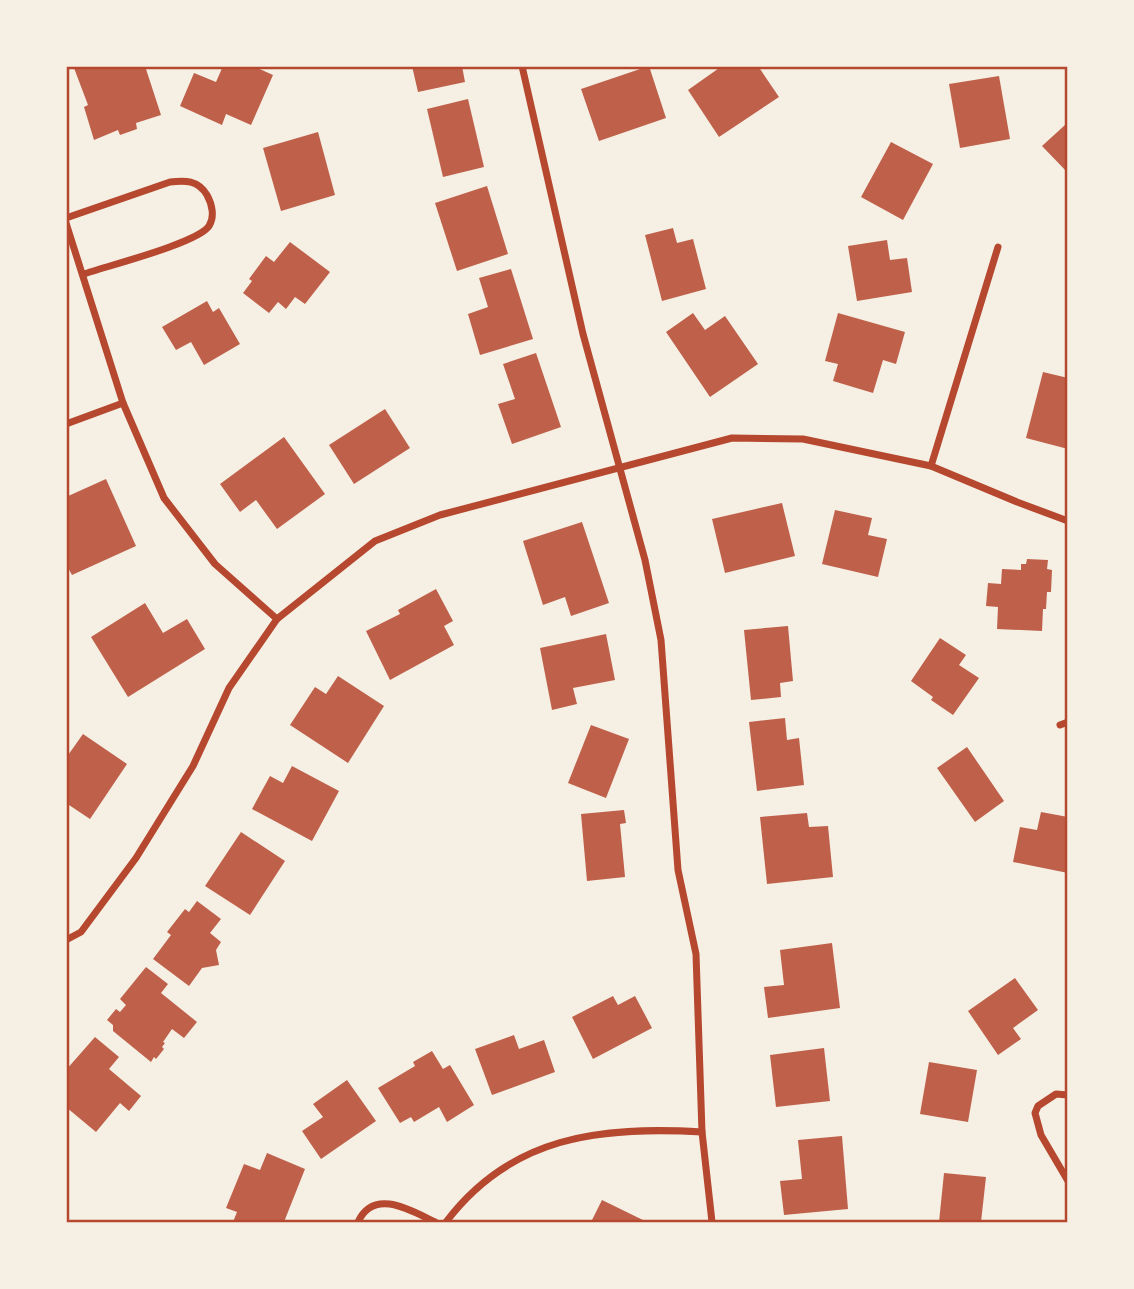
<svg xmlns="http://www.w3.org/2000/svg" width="1134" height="1289" font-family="Figtree,sans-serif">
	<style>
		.building { fill: #bf614a }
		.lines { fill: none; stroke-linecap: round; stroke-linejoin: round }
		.minor { stroke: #b5482f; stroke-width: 7 }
		.neatline { fill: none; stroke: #b5482f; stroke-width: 2.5 }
	</style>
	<rect width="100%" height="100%" fill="#f6efe4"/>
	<!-- building -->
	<g class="building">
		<polygon points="81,66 145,66 161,115 136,123 137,129 120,135 118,130 94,140 84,107 88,105 74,68"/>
		<polygon points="223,66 253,66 273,75 251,125 226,114 222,125 180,106 194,73 216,82"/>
		<polygon points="412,66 462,66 465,82 418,92"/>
		<polygon points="649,66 666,118 599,141 581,89"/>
		<polygon points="722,66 758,66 779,97 719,137 688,90"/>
		<polygon points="999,76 1010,139 960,148 949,84"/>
		<polygon points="468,99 484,167 443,177 427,109"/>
		<polygon points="1065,125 1068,127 1068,173 1042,146"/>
		<polygon points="318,132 335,195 281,211 263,148"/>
		<polygon points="891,142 933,164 903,220 861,197"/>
		<polygon points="487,186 508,254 457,271 435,203"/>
		<polygon points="673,228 677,243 693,239 706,289 662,301 645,235"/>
		<polygon points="887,240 890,260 907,258 912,292 857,301 848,246"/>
		<polygon points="290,242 330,272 305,304 295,297 286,309 278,302 269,313 243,293 252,281 249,279 266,256 274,262"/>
		<polygon points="511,269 533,339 480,355 468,314 488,307 479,278"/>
		<polygon points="207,301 213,312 219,308 240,344 204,365 191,342 176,350 162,327"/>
		<polygon points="693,313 705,330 725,316 758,364 710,397 666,332"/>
		<polygon points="838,313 905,332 896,364 883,360 873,393 833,381 838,364 825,361"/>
		<polygon points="536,353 561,427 512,444 498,404 515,399 503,364"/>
		<polygon points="1043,372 1068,378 1068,449 1026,438"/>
		<polygon points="385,409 410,448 354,484 329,445"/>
		<polygon points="284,437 325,494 277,529 256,500 240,512 220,484"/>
		<polygon points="106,479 136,546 72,575 66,564 66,497"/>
		<polygon points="782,503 795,556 725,573 712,519"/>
		<polygon points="835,510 872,518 868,535 887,539 878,577 822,564"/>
		<polygon points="582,522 609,603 571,616 565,597 543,605 523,541"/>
		<polygon points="1027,559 1048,560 1047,569 1052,570 1051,592 1047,592 1046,609 1043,609 1042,631 997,629 998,607 986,606 988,583 1001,584 1002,569 1021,570 1021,564 1026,564"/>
		<polygon points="436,589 453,621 444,626 454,645 390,680 366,631 400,614 398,610"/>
		<polygon points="145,603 163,633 187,619 205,649 128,697 91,637"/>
		<polygon points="788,626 793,681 780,683 781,697 751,700 744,630"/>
		<polygon points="606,634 615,680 573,688 577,704 552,710 540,648"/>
		<polygon points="940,638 966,655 959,665 979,678 953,715 931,700 933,697 911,681"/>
		<polygon points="338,676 384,706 348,763 290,725 315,687 326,694"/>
		<polygon points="785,718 787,740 799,738 804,785 757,791 749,722"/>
		<polygon points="591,725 629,739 606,798 568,783"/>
		<polygon points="83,734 127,764 90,819 66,803 66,758"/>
		<polygon points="967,747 1004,801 975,822 937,768"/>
		<polygon points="292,766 339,791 312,841 252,809 270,776 283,783"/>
		<polygon points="624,810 626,823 620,824 625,877 587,881 581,814"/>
		<polygon points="1041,812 1068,817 1068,873 1013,862 1020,827 1037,830"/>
		<polygon points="807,813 809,827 828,826 833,877 767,884 760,817"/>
		<polygon points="241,832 285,861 250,915 205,886"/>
		<polygon points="197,901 221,919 210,933 221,942 216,950 219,965 202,968 189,986 153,959 171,935 167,932 185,909 189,912"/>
		<polygon points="832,943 840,1008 768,1018 764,987 784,985 780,950"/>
		<polygon points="146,967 168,984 161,993 197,1022 184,1038 172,1029 163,1042 165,1043 162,1047 164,1049 156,1059 154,1057 151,1062 113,1031 113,1025 107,1020 116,1009 120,1012 126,1005 120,999"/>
		<polygon points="1015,978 1038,1010 1013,1028 1021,1039 998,1055 968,1011"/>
		<polygon points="613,996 618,1005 635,996 652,1028 593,1059 572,1017"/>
		<polygon points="514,1035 519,1049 544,1040 555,1072 492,1095 475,1049"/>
		<polygon points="95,1037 119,1057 109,1069 141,1096 129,1111 120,1103 96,1132 66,1107 66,1070"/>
		<polygon points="824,1048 830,1101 776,1107 770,1055"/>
		<polygon points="432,1051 443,1069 450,1065 474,1105 447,1122 439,1107 414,1122 411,1117 400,1123 378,1088 415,1066 413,1062"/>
		<polygon points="929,1062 977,1070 968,1122 920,1114"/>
		<polygon points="347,1080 376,1121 321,1159 302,1131 323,1117 313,1104"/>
		<polygon points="842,1136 848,1209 784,1215 780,1181 802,1179 798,1140"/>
		<polygon points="267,1153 305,1169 284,1222 233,1222 237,1212 226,1208 244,1164 260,1170"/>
		<polygon points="944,1173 986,1177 981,1222 939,1222"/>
		<polygon points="602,1200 647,1222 591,1222"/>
	</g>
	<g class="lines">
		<!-- minor -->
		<g class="minor">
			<polyline points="522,66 583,334 645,560 661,640 678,870 696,954 702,1132 712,1222"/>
			<path d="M66,218L170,182C185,180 198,180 207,195C212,204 215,217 209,226C198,243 107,266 84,274"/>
			<polyline points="66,223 123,403 164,498 215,564 277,619"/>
			<polyline points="66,424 123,403"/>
			<polyline points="931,466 998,247"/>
			<polyline points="1060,725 1068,722"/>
			<polyline points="66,940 81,932 136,858 193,766 229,688 277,619 375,541 440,515 732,438 803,439 931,466 1017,502 1068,521"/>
			<polyline points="1068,1095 1056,1094 1038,1106 1035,1113 1041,1135 1068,1181"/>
			<path d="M358,1222C374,1187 412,1211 435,1222"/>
			<path d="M446,1222C511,1136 600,1126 702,1132"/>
		</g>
	</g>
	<!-- border -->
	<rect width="1134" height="1289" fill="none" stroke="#f6efe4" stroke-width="136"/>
	<rect x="68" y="68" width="998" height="1153" class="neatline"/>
</svg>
